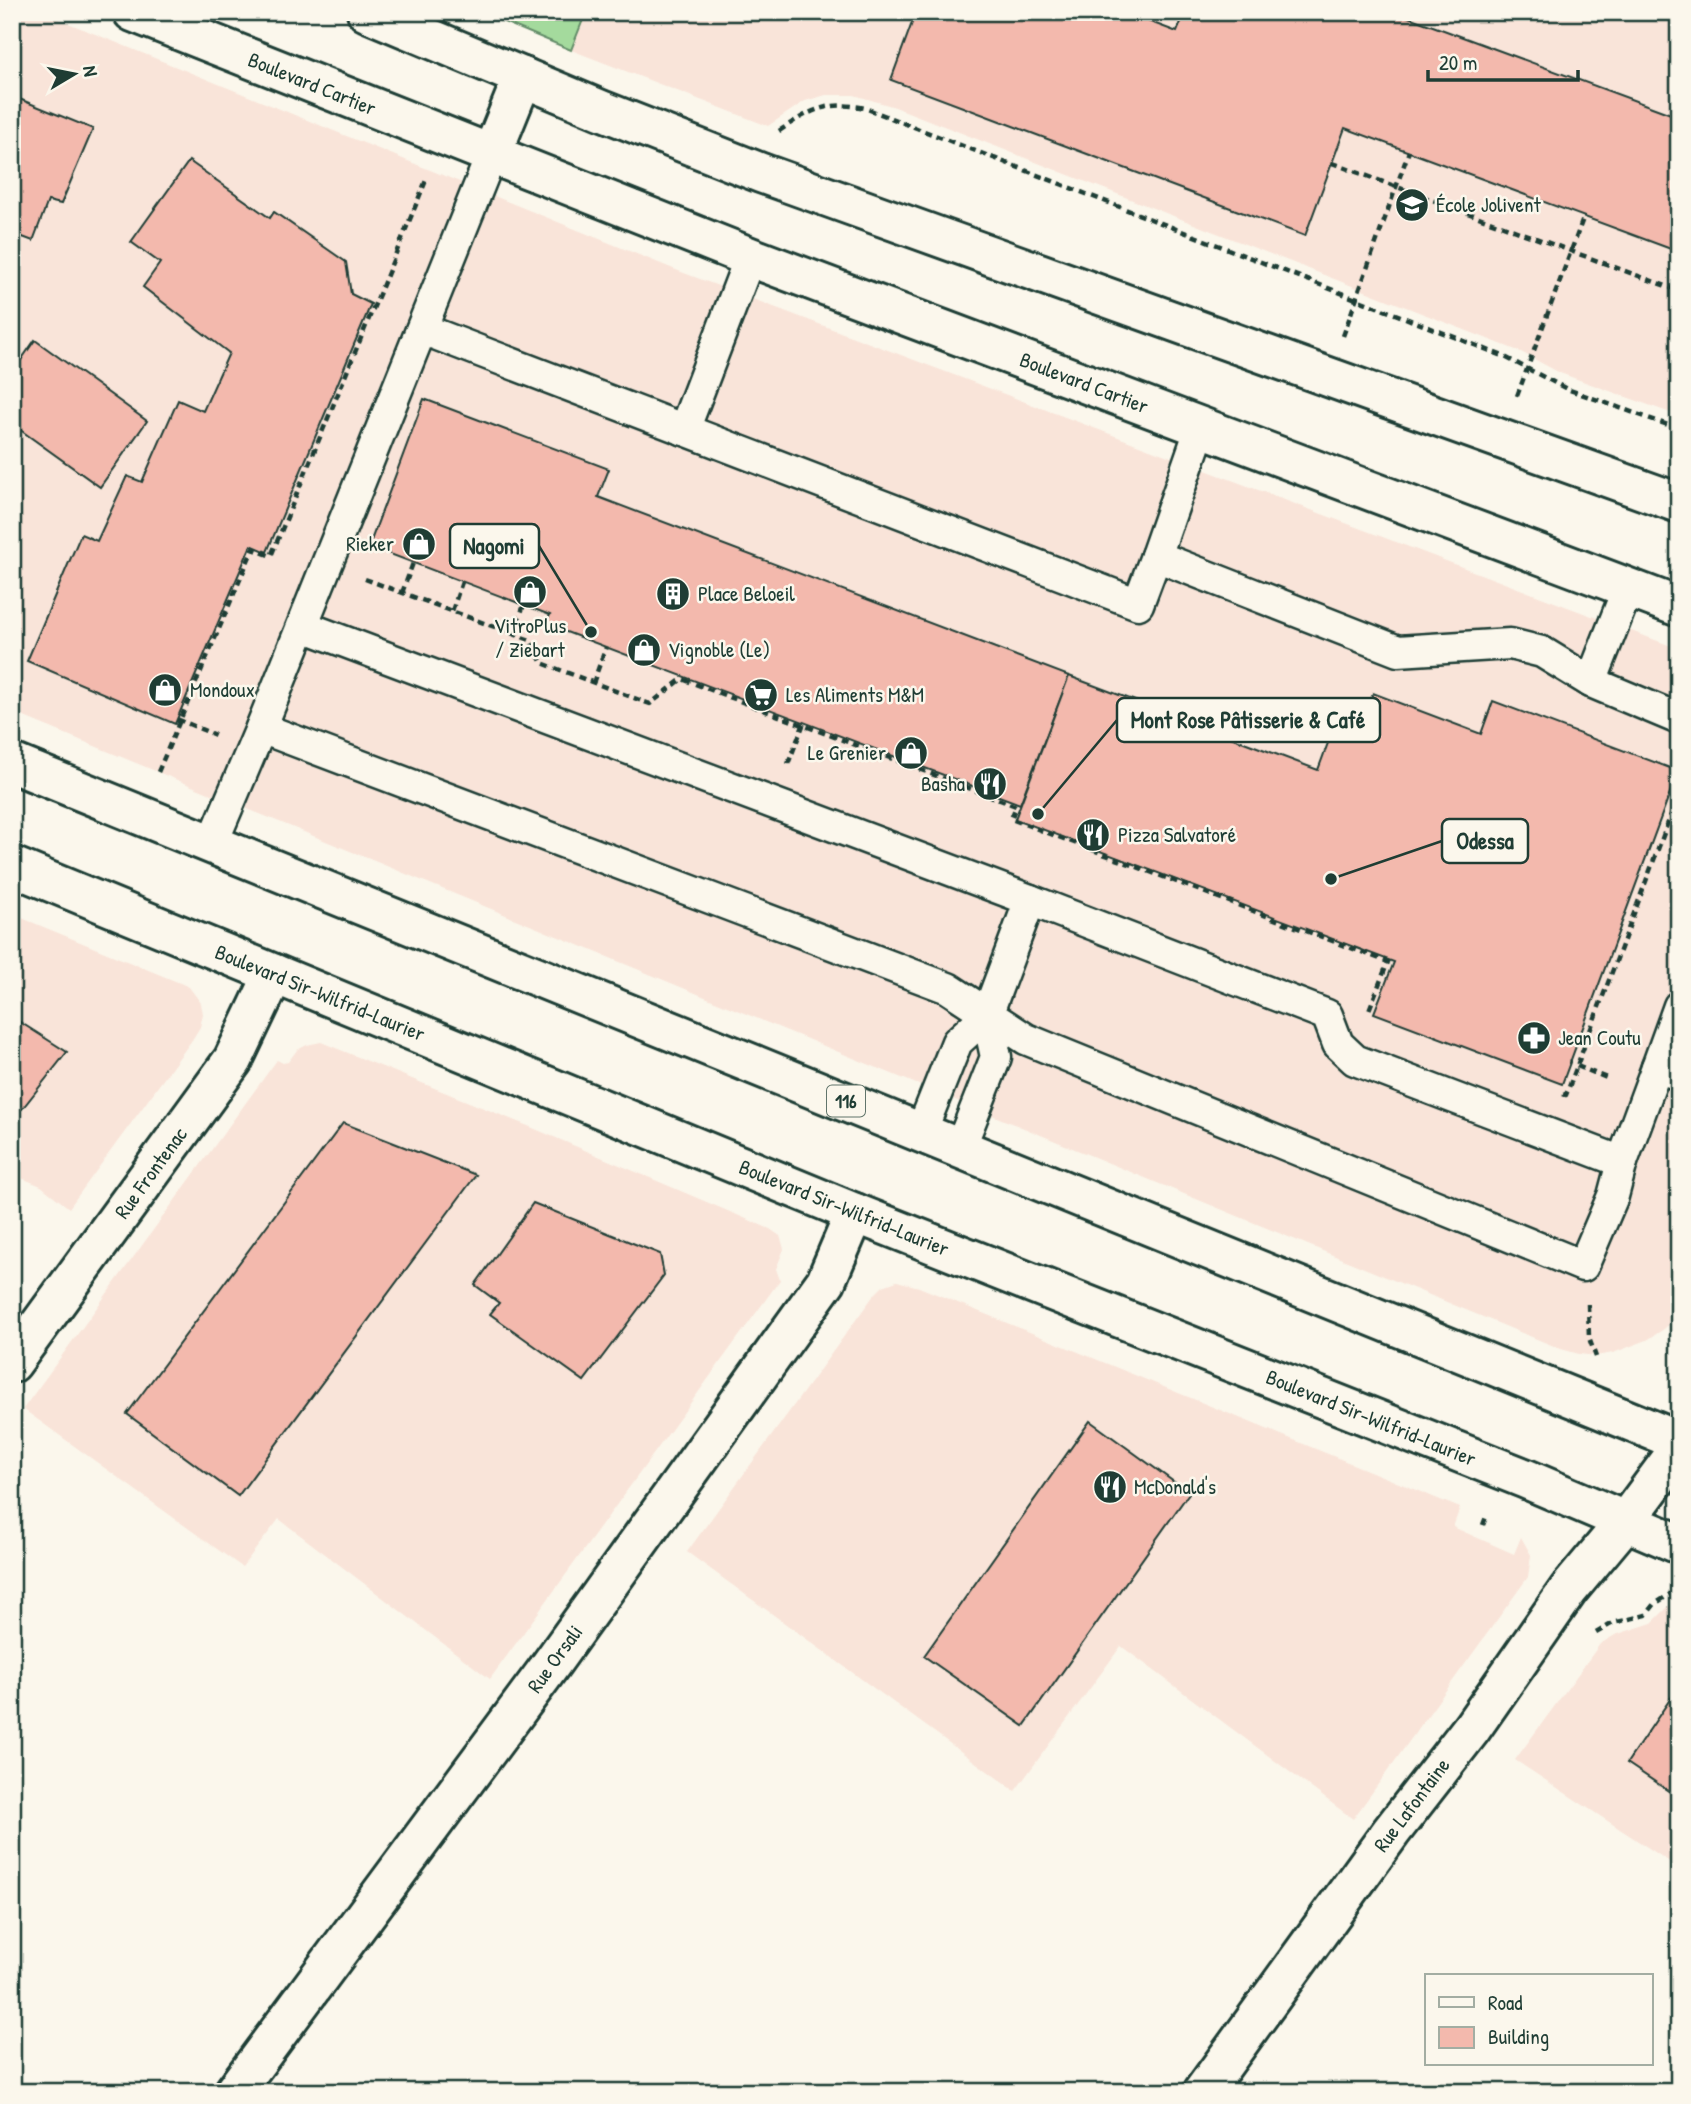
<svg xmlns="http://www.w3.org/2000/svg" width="1691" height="2104" font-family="'Patrick Hand',sans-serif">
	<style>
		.built { fill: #f9e4d9 }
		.green { fill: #a4da9d; stroke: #628c68; stroke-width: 2 }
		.building { fill: #f3b9ad; stroke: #1f3d34; stroke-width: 2 }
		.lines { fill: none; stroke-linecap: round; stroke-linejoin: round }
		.service-casing { stroke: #1f3d34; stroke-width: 35 }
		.minor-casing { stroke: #1f3d34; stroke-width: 44 }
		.primary-casing { stroke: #1f3d34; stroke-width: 44 }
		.path { stroke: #1f3d34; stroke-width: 4.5; stroke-dasharray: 7 5; stroke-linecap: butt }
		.service { stroke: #fbf7ec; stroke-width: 30 }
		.minor { stroke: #fbf7ec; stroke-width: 38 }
		.primary { stroke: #fbf7ec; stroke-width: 38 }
		.labels { text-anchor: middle; stroke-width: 5; stroke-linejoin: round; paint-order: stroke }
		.shield { fill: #fbf7ec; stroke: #61756b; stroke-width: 2 }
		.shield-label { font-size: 19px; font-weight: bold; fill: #1f3d34 }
		.street-label { font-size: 21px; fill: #1f3d34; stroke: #fbf7ec }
		.poi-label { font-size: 21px; fill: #1f3d34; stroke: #fbf7ec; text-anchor: start }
		.leader { fill: none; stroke: #1f3d34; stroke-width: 2.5 }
		.callout-dot { fill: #1f3d34; stroke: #fbf7ec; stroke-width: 2.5 }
		.callout { fill: #fbf7ec; stroke: #1f3d34; stroke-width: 2.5 }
		.callout-label { font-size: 23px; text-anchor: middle; font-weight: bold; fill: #1f3d34 }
	</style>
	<rect width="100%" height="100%" fill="#fbf7ec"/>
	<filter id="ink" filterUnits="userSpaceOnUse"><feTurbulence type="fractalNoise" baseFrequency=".0143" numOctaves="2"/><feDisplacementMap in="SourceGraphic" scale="14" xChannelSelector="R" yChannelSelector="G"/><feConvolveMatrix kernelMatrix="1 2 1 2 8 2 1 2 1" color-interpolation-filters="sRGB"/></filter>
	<g filter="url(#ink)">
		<!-- built -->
		<g class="built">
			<polygon points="12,12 41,12 676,270 1679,649 1679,1314 1664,1329 1647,1340 1613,1353 1596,1356 1579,1354 1561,1349 12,712"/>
			<polygon points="586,12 1679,12 1679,416 1560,373 1521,352 895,107 854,95 826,95 805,101 768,126 571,50"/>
			<polygon points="12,914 180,983 189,987 201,1003 203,1014 200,1027 192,1040 69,1208 41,1186 12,1174"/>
			<polygon points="321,1042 528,1126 770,1229 780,1236 782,1242 784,1249 776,1269 780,1280 777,1284 490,1679 279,1519 242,1567 23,1409 277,1060 283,1063 288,1062 297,1050 307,1045"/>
			<polygon points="897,1281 919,1287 1460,1508 1453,1527 1514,1554 1521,1537 1531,1555 1528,1577 1353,1819 1121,1646 1015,1791 687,1552 874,1295 883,1286"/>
			<polygon points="1674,1601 1679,1603 1679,1868 1515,1760 1600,1644 1615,1635 1652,1623"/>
		</g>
		<!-- green -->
		<polygon class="green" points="480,12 586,12 571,50"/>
		<!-- building -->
		<g class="building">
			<polygon points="916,12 1124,12 1177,32 1185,12 1395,12 1679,117 1679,252 1345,128 1305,236 891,80"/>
			<polygon points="12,96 93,129 61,204 48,201 33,241 12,233"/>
			<polygon points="189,161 270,218 274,212 346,262 351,294 371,304 267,552 251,545 175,724 27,661 81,534 97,541 127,476 142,482 178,400 203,411 229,353 143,287 160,263 131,242"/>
			<polygon points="35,340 147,421 100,487 12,424 12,373"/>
			<polygon points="424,399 609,469 598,497 1069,676 1020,804 545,624 550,615 369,546"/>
			<polygon points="1069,676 1318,770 1335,724 1359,733 1373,693 1481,734 1493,701 1678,771 1562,1084 1374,1013 1394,962 1015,819"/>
			<polygon points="12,1017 67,1052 22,1109 12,1104"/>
			<polygon points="343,1123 476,1175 238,1496 127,1414"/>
			<polygon points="533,1203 660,1254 664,1275 584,1381 490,1314 499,1303 475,1285"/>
			<polygon points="1090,1421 1189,1493 1024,1726 924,1656"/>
			<polygon points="1679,1686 1679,1798 1627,1763"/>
		</g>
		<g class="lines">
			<!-- service casing -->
			<g class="service-casing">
				<g id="service">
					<polyline points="422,329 1138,604 1156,556"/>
					<polyline points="1201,427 1156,556 1398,651 1510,644 1542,652 1591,682"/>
					<polyline points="684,430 750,257"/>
					<polyline points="1628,588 1591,682 1679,719"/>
					<polyline points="303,626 1030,900"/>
					<polyline points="261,728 491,156"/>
					<polyline points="212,844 261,728 948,988 1026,1039 1583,1266 1613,1196 1622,1162"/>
					<polyline points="1657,1067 1679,1006"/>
					<polyline points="921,1132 957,1042 987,1015 1030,900 1327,1015 1338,1044 1355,1060 1622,1162 1657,1067 1679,1075"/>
					<polyline points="960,1148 996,1057 987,1015"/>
				</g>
			</g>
			<!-- minor casing -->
			<g class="minor-casing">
				<g id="minor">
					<polyline points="133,12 750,257 1679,607"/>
					<polyline points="367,12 601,110 761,173 1679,503"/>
					<polyline points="491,156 523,77"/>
					<polyline points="12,1363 233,1060 274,974"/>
					<polyline points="234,2092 544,1674 826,1281 855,1213"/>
					<polyline points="1203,2092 1391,1832 1472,1728 1569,1589 1625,1522 1679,1449"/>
				</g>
			</g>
			<!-- primary casing -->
			<g class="primary-casing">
				<g id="primary">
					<polyline points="12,763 1679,1441"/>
					<polyline points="12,866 855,1213 1524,1478 1679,1544"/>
				</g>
			</g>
			<!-- path -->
			<g class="path">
				<path d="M779,131C809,111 827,100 865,108L1503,356L1567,389L1679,429"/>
				<polyline points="1332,163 1674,289 1679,276"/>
				<polyline points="1343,336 1409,151"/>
				<polyline points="1517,396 1584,216"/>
				<polyline points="365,579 530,640 542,663 650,704 682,679 1016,806 1011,819 1388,962 1369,1010"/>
				<polyline points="402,593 413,563"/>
				<polyline points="452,611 462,582"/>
				<polyline points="513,634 524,605"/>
				<polyline points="593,683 606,647"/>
				<polyline points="177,719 215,735"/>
				<polyline points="788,764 804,723"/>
				<polyline points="158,772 253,549 271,556 427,178"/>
				<polyline points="1577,1066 1609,1079"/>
				<polyline points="1563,1094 1566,1095 1679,793"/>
				<polyline points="1588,1304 1589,1338 1596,1357"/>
				<polyline points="1483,1525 1487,1514"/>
				<polyline points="1596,1633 1613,1623 1646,1615 1655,1604 1673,1592"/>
			</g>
			<!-- service -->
			<use href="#service" class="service"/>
			<!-- minor -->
			<use href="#minor" class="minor"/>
			<!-- primary -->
			<use href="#primary" class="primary"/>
		</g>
	</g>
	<!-- icons -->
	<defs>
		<g id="school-disc" transform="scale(1.75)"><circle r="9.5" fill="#1f3d34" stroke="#fbf7ec"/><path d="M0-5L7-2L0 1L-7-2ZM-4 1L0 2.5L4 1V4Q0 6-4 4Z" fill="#fff"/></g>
		<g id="shop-disc" transform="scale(1.75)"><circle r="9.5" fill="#1f3d34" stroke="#fbf7ec"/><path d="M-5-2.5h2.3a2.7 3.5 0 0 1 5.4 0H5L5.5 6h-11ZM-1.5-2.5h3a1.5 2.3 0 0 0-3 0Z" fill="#fff"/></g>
		<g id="building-disc" transform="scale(1.75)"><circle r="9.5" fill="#1f3d34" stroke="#fbf7ec"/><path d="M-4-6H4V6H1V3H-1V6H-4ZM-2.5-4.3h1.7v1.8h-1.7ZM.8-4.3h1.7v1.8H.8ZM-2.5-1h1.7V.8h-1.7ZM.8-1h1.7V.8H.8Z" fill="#fff"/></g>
		<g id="supermarket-disc" transform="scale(1.75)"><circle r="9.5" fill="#1f3d34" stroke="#fbf7ec"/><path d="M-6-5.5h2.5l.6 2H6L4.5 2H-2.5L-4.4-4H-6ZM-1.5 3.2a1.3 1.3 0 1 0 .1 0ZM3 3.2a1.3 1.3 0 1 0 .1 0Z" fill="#fff"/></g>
		<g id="restaurant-disc" transform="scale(1.75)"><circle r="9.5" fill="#1f3d34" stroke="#fbf7ec"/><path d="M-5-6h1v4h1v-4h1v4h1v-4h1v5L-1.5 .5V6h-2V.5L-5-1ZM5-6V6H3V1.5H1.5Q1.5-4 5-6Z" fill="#fff"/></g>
		<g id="pharmacy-disc" transform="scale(1.75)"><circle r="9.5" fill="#1f3d34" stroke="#fbf7ec"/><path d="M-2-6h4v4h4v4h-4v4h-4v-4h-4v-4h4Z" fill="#fff"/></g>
	</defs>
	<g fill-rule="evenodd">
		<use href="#school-disc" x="1412" y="205"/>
		<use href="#shop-disc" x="419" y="544"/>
		<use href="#shop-disc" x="530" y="592"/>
		<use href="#building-disc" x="673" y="594"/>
		<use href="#shop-disc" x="644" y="650"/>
		<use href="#shop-disc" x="165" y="690"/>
		<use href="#supermarket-disc" x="761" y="695"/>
		<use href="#shop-disc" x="911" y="753"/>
		<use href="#restaurant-disc" x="990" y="784"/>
		<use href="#restaurant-disc" x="1093" y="835"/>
		<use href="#pharmacy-disc" x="1534" y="1038"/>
		<use href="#restaurant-disc" x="1110" y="1487"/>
	</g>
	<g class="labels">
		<!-- shield labels -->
		<rect class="shield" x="827" y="1085.5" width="38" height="31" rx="5"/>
		<g class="shield-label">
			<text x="846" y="1108">116</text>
		</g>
		<!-- street labels -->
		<g class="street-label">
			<text transform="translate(312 84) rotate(22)" y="7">Boulevard Cartier</text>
			<text transform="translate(1084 383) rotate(21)" y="7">Boulevard Cartier</text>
			<text transform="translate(320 993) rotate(22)" y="7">Boulevard Sir-Wilfrid-Laurier</text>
			<text transform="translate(151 1173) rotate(-54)" y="7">Rue Frontenac</text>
			<text transform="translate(844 1208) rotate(22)" y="7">Boulevard Sir-Wilfrid-Laurier</text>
			<text transform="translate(1371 1418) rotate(22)" y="7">Boulevard Sir-Wilfrid-Laurier</text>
			<text transform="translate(555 1659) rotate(-54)" y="7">Rue Orsali</text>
			<text transform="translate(1412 1805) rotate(-53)" y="7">Rue Lafontaine</text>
		</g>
		<!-- poi labels -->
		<g class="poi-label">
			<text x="1436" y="212">École Jolivent</text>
			<text x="394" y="551" text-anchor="end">Rieker</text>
			<text x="698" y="601">Place Beloeil</text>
			<text x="530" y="633" text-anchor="middle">VitroPlus<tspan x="530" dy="24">/ Ziebart</tspan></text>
			<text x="668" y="657">Vignoble (Le)</text>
			<text x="190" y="697">Mondoux</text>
			<text x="786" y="702">Les Aliments M&amp;M</text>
			<text x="886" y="760" text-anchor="end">Le Grenier</text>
			<text x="965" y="791" text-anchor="end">Basha</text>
			<text x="1118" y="842">Pizza Salvatoré</text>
			<text x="1558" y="1045">Jean Coutu</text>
			<text x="1134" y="1494">McDonald's</text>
		</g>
	</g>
	<!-- callouts -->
	<path class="leader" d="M591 632L539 546M1038 814L1117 720M1331 879L1442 841"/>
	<g class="callout-dot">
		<circle cx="591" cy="632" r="7"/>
		<circle cx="1038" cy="814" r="7"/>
		<circle cx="1331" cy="879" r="7"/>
	</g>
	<g class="callout">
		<rect x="450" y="524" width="89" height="44" rx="7"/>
		<rect x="1117" y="698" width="263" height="44" rx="7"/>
		<rect x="1442" y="819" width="86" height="44" rx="7"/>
	</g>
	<g class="callout-label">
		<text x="494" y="554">Nagomi</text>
		<text x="1248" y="728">Mont Rose Pâtisserie &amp; Café</text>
		<text x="1485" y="849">Odessa</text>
	</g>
	<!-- margin -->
	<rect width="1691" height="2104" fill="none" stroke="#fbf7ec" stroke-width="42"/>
	<rect x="21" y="21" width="1649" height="2062" fill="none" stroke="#1f3d34" stroke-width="2.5" filter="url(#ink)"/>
	<!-- legend -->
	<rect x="1425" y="1974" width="228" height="91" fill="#fbf7ec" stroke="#a3ada2" stroke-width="2"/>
	<rect x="1439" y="1997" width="35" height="10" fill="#fbf7ec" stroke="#a3ada2" stroke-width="2"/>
	<text x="1488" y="2010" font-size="21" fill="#1f3d34">Road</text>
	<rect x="1439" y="2027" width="35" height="21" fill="#f3b9ad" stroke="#a3ada2" stroke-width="2"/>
	<text x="1488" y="2044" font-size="21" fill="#1f3d34">Building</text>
	<!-- north arrow -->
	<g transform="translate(74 74) rotate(80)" stroke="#fbf7ec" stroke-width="5" paint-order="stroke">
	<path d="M0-5L12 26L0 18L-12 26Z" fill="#1f3d34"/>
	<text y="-10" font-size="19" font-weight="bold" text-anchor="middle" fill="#1f3d34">N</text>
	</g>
	<!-- scale -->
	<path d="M1428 70v10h150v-10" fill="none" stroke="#1f3d34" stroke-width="3.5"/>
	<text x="1439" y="70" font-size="21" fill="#1f3d34" stroke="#fbf7ec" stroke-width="5" paint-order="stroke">20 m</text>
</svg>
